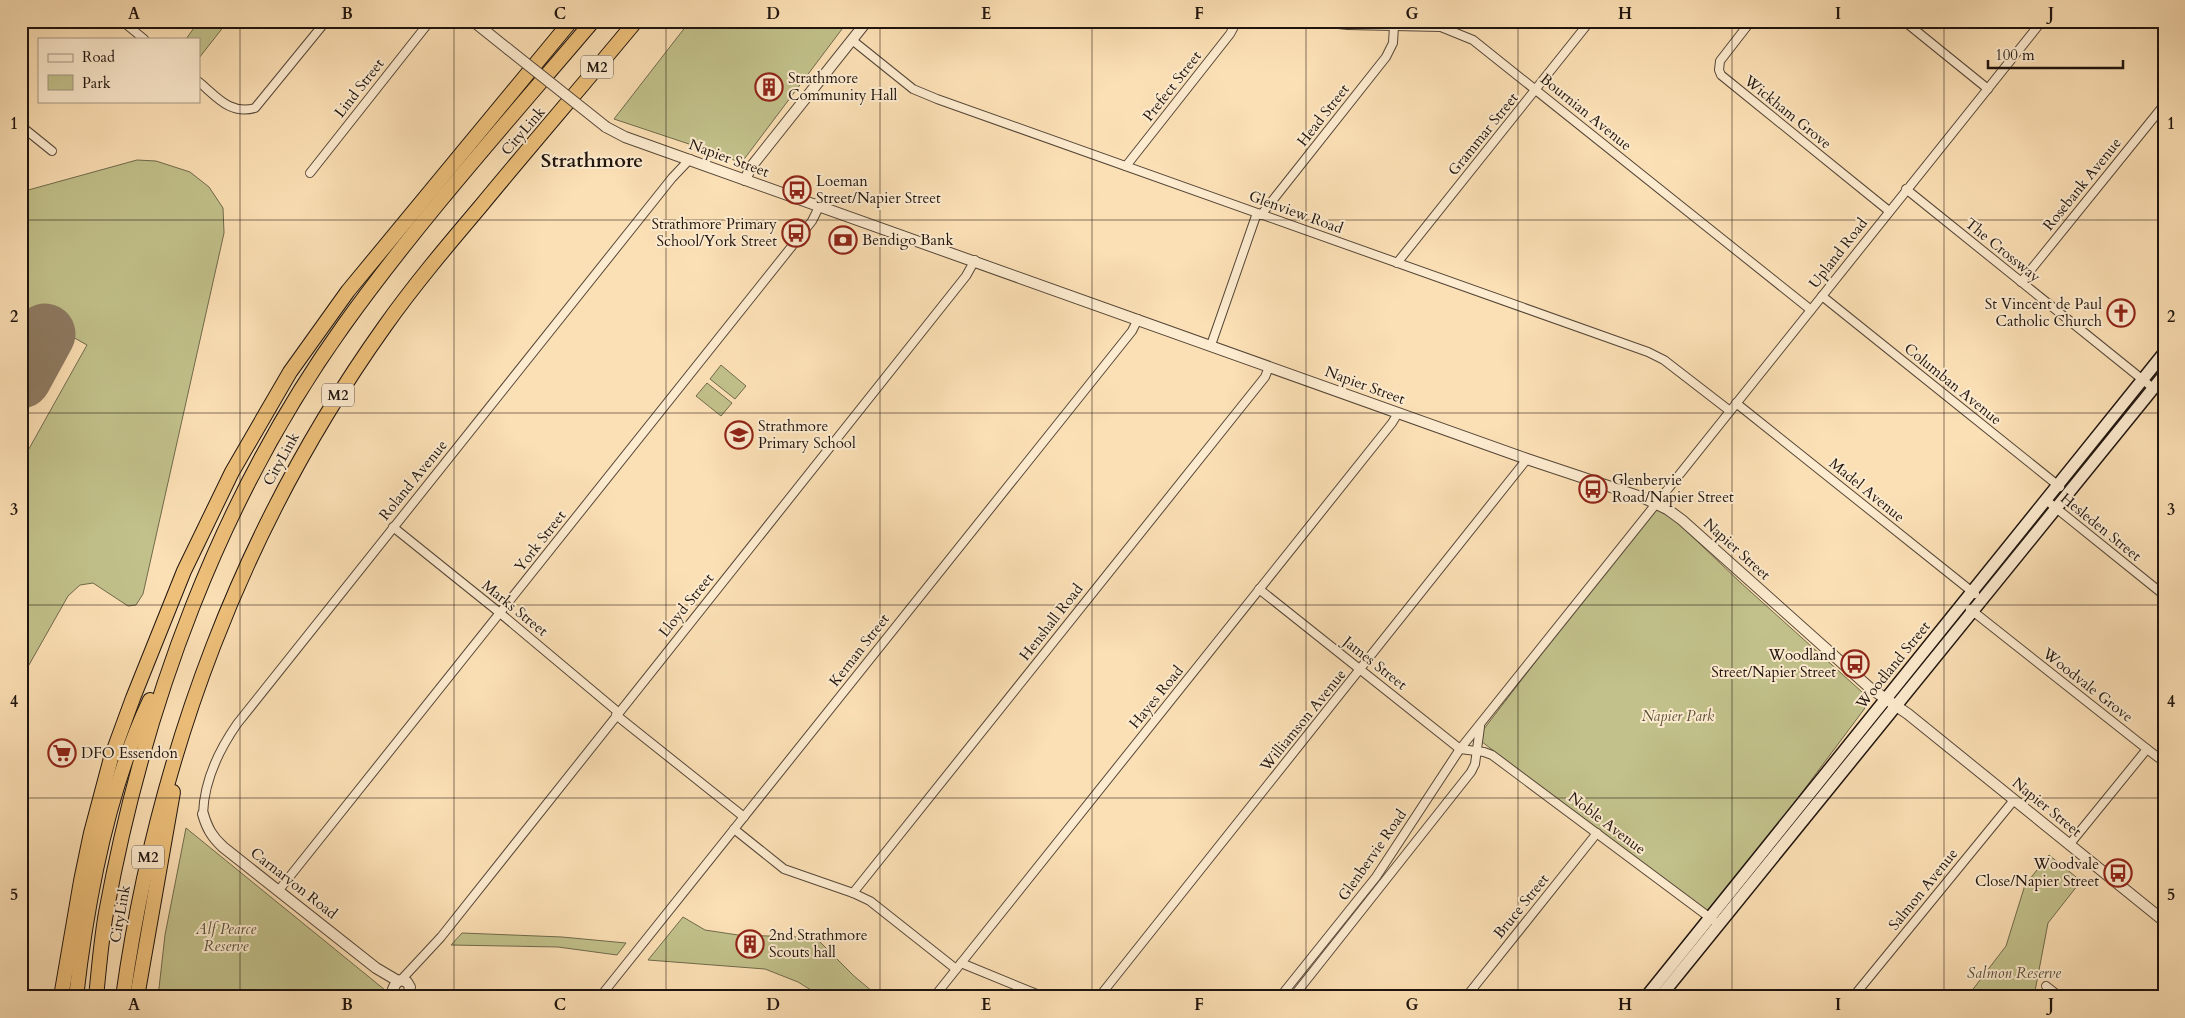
<svg xmlns="http://www.w3.org/2000/svg" width="2185" height="1018" font-family="Cardo,serif">
	<style>
		.green { fill: #c2c18b; stroke: #706a4c }
		.lines { fill: none; stroke-linecap: round; stroke-linejoin: round }
		.taxiway { stroke: #8e7a62; stroke-width: 25 }
		.runway { stroke: #8e7a62; stroke-width: 61 }
		.minor-casing { stroke: #564738; stroke-width: 10 }
		.tertiary-casing { stroke: #564738; stroke-width: 12 }
		.secondary-casing { stroke: #1f140e; stroke-width: 14 }
		.motorway-casing { stroke: #1f140e; stroke-width: 16 }
		.minor { stroke: #fdebcf; stroke-width: 8 }
		.tertiary { stroke: #fdebcf; stroke-width: 10 }
		.secondary { stroke: #fdebcf; stroke-width: 11 }
		.motorway { stroke: #eec07a; stroke-width: 14 }
		.tertiary-bridge-casing { stroke: #564738; stroke-width: 12; stroke-linecap: butt }
		.tertiary-bridge { stroke: #fdebcf; stroke-width: 10 }
		.grid { fill: none; stroke: #1f140e; stroke-width: 1; stroke-opacity: 0.55 }
		.labels { text-anchor: middle; stroke-width: 4; stroke-linejoin: round; paint-order: stroke }
		.shield { fill: #fdebcf; stroke: #625448; stroke-width: 1 }
		.shield-label { font-size: 14px; font-weight: bold; fill: #1f140e }
		.poi-label { font-size: 15px; fill: #1f140e; stroke: #fdebcf; text-anchor: start }
		.street-label { font-size: 15px; fill: #1f140e; stroke: #fdebcf }
		.park-label { font-size: 15px; font-style: italic; fill: #58513a; stroke: #fdebcf }
		.district-label { font-size: 20px; font-weight: bold; fill: #1f140e; stroke: #fdebcf }
		.neatline { fill: none; stroke: #1f140e; stroke-width: 2 }
		.grid-label { font-size: 16px; text-anchor: middle; font-weight: bold; fill: #1f140e }
	</style>
	<rect width="100%" height="100%" fill="#fce0b5"/>
	<filter id="stains"><feTurbulence type="fractalNoise" baseFrequency=".004" numOctaves="4"/><feColorMatrix values="0 0 0 0 .2 0 0 0 0 .09 0 0 0 0 .02 0 0 0 .5 -.17"/></filter>
	<radialGradient id="worn" r=".72"><stop offset=".6" stop-color="#630" stop-opacity="0"/><stop offset="1" stop-color="#630" stop-opacity=".3"/></radialGradient>
	<!-- green -->
	<g class="green">
		<polygon points="199,21 228,21 199,58 199,39 186,39"/>
		<polygon points="690,21 848,21 742,162 735,161 731,158 614,119"/>
		<polygon points="137,160 156,161 190,172 209,187 223,208 224,233 143,594 136,605 128,606 93,583 80,585 68,596 21,679 21,463 87,345 21,308 21,192"/>
		<polygon points="721,365 746,386 735,399 710,379"/>
		<polygon points="707,383 732,403 721,416 696,396"/>
		<polygon points="1657,503 1741,583 1862,692 1865,708 1709,917 1477,738"/>
		<polygon points="186,828 385,990 385,997 158,997 165,935"/>
		<polygon points="2049,855 2081,881 2048,923 2035,991 2031,997 1967,997 2006,946 2025,885"/>
		<polygon points="683,917 705,930 738,935 798,937 819,941 854,976 879,997 822,997 798,982 765,969 648,960"/>
		<polygon points="462,933 562,937 626,943 617,955 558,947 451,945"/>
	</g>
	<g class="lines">
		<!-- taxiway -->
		<polyline class="taxiway" points="21,340 37,349"/>
		<!-- runway -->
		<polyline class="runway" points="21,378 45,334"/>
		<!-- minor casing -->
		<g class="minor-casing">
			<g id="minor">
				<polyline points="122,21 144,39"/>
				<polyline points="1309,21 1348,25 1441,27 1473,40 1811,310"/>
				<polyline points="1751,21 1720,61 1719,70 1721,75 1889,211"/>
				<polyline points="1904,21 1988,89"/>
				<polyline points="852,40 913,89 937,99 1648,352 1664,360 1730,411"/>
				<path d="M199,82C217,97 230,115 255,108L326,21"/>
				<polyline points="21,126 52,151"/>
				<polyline points="1126,166 1230,34 1237,21"/>
				<polyline points="310,173 430,21"/>
				<polyline points="1906,189 2153,388"/>
				<polyline points="1261,215 1386,57 1393,43 1394,26"/>
				<polyline points="1397,263 1590,21"/>
				<polyline points="2021,282 2164,105"/>
				<polyline points="1822,296 2060,487"/>
				<polyline points="1211,345 1257,213"/>
				<polyline points="1736,403 1975,594"/>
				<polyline points="2046,500 2164,595"/>
				<polyline points="393,527 500,613 618,712"/>
				<polyline points="1259,589 1460,749 1484,752 1492,755 1713,920"/>
				<polyline points="1970,609 2147,749 2069,845"/>
				<polyline points="616,715 744,817"/>
				<polyline points="2147,749 2164,762"/>
				<path d="M203,814C204,781 219,750 237,724L672,178L690,159"/>
				<polyline points="734,829 784,869 853,893 870,901 956,969"/>
				<polyline points="279,890 812,221 819,207"/>
				<polyline points="853,893 1265,377 1269,367"/>
				<polyline points="961,963 1044,997"/>
				<polyline points="401,980 441,937 966,276 975,260"/>
				<polyline points="2046,986 2060,997"/>
				<polyline points="600,997 1132,331 1138,319"/>
				<polyline points="934,997 1392,423 1398,413"/>
				<polyline points="1099,997 1527,459"/>
				<polyline points="1280,997 1376,877 1460,749 2042,21"/>
				<polyline points="1293,997 1471,772 1475,764 1480,727"/>
				<polyline points="1466,997 1597,833"/>
				<polyline points="1853,997 2014,800"/>
			</g>
		</g>
		<!-- tertiary casing -->
		<g class="tertiary-casing">
			<g id="tertiary">
				<polyline points="473,21 508,49"/>
				<polyline points="606,127 625,137 1527,459 1644,498 1667,509 1682,520 1870,688 1908,714 2164,921"/>
				<polyline points="745,180 751,167 867,21"/>
				<path d="M203,814C207,828 212,837 223,847L376,968L398,981"/>
				<polyline points="401,997 395,994 393,989 396,983 401,980 407,982 410,987 408,995 403,997"/>
			</g>
		</g>
		<!-- secondary casing -->
		<g class="secondary-casing">
			<g id="secondary">
				<polyline points="1646,997 2164,353"/>
				<polyline points="1660,997 2164,375"/>
			</g>
		</g>
		<!-- motorway casing -->
		<g class="motorway-casing">
			<g id="motorway">
				<polyline points="61,997 81,881 91,833 111,758 133,698 184,571 232,472 290,372 348,291 571,21"/>
				<path d="M76,997C87,900 108,789 150,700"/>
				<path d="M96,997C99,969 101,941 106,913C144,705 220,498 344,325C420,219 508,121 593,21"/>
				<path d="M123,997C157,755 243,525 385,326C414,285 447,246 480,207C531,145 584,84 636,21"/>
				<polyline points="137,997 173,792"/>
			</g>
		</g>
		<!-- minor -->
		<use href="#minor" class="minor"/>
		<!-- tertiary -->
		<use href="#tertiary" class="tertiary"/>
		<!-- secondary -->
		<use href="#secondary" class="secondary"/>
		<!-- motorway -->
		<use href="#motorway" class="motorway"/>
		<!-- tertiary-bridge casing -->
		<g class="tertiary-bridge-casing">
			<polyline id="tertiary-bridge" points="508,49 606,127"/>
		</g>
		<!-- tertiary-bridge -->
		<use href="#tertiary-bridge" class="tertiary-bridge"/>
	</g>
	<!-- grid -->
	<path class="grid" d="M240,21V997M454,21V997M666,21V997M880,21V997M1092,21V997M1306,21V997M1518,21V997M1732,21V997M1944,21V997M21,220H2164M21,413H2164M21,605H2164M21,798H2164"/>
	<!-- icons -->
	<defs>
		<g id="building-ring" transform="scale(1.4375)"><circle r="9.5" fill="#fdebcf" stroke="#8f2418" stroke-width="1.5"/><path d="M-4-6H4V6H1V3H-1V6H-4ZM-2.5-4.3h1.7v1.8h-1.7ZM.8-4.3h1.7v1.8H.8ZM-2.5-1h1.7V.8h-1.7ZM.8-1h1.7V.8H.8Z" fill="#8f2418"/></g>
		<g id="bus-ring" transform="scale(1.4375)"><circle r="9.5" fill="#fdebcf" stroke="#8f2418" stroke-width="1.5"/><path d="M-5-6H5V4H4V6H2V4H-2V6H-4V4H-5ZM-3.5-4V0h7V-4ZM-3.5 1.2v1.5H-2V1.2ZM2 1.2v1.5H3.5V1.2Z" fill="#8f2418"/></g>
		<g id="bank-ring" transform="scale(1.4375)"><circle r="9.5" fill="#fdebcf" stroke="#8f2418" stroke-width="1.5"/><path d="M-6-4H6V4H-6ZM0-2.3a2.3 2.3 0 1 0 0 4.6a2.3 2.3 0 1 0 0-4.6Z" fill="#8f2418"/></g>
		<g id="church-ring" transform="scale(1.4375)"><circle r="9.5" fill="#fdebcf" stroke="#8f2418" stroke-width="1.5"/><path d="M-1.2-6h2.4v3.5h3.3v2.4h-3.3V6h-2.4V-.1h-3.3v-2.4h3.3Z" fill="#8f2418"/></g>
		<g id="school-ring" transform="scale(1.4375)"><circle r="9.5" fill="#fdebcf" stroke="#8f2418" stroke-width="1.5"/><path d="M0-5L7-2L0 1L-7-2ZM-4 1L0 2.5L4 1V4Q0 6-4 4Z" fill="#8f2418"/></g>
		<g id="supermarket-ring" transform="scale(1.4375)"><circle r="9.5" fill="#fdebcf" stroke="#8f2418" stroke-width="1.5"/><path d="M-6-5.5h2.5l.6 2H6L4.5 2H-2.5L-4.4-4H-6ZM-1.5 3.2a1.3 1.3 0 1 0 .1 0ZM3 3.2a1.3 1.3 0 1 0 .1 0Z" fill="#8f2418"/></g>
	</defs>
	<g fill-rule="evenodd">
		<use href="#building-ring" x="769" y="87"/>
		<use href="#bus-ring" x="797" y="190"/>
		<use href="#bus-ring" x="796" y="233"/>
		<use href="#bank-ring" x="843" y="240"/>
		<use href="#church-ring" x="2121" y="313"/>
		<use href="#school-ring" x="739" y="435"/>
		<use href="#bus-ring" x="1593" y="489"/>
		<use href="#bus-ring" x="1855" y="664"/>
		<use href="#supermarket-ring" x="62" y="753"/>
		<use href="#bus-ring" x="2118" y="873"/>
		<use href="#building-ring" x="750" y="944"/>
	</g>
	<g class="labels">
		<!-- shield labels -->
		<g class="shield">
			<rect x="581" y="55.5" width="32" height="23" rx="4"/>
			<rect x="322" y="383.5" width="32" height="23" rx="4"/>
			<rect x="132" y="845.5" width="32" height="23" rx="4"/>
		</g>
		<g class="shield-label">
			<text x="597" y="72">M2</text>
			<text x="338" y="400">M2</text>
			<text x="148" y="862">M2</text>
		</g>
		<!-- poi labels -->
		<g class="poi-label">
			<text x="788" y="83">Strathmore<tspan x="788" dy="17">Community Hall</tspan></text>
			<text x="816" y="186">Loeman<tspan x="816" dy="17">Street/Napier Street</tspan></text>
			<text x="777" y="229" text-anchor="end">Strathmore Primary<tspan x="777" dy="17">School/York Street</tspan></text>
			<text x="862" y="245">Bendigo Bank</text>
			<text x="2102" y="309" text-anchor="end">St Vincent de Paul<tspan x="2102" dy="17">Catholic Church</tspan></text>
			<text x="758" y="431">Strathmore<tspan x="758" dy="17">Primary School</tspan></text>
			<text x="1612" y="485">Glenbervie<tspan x="1612" dy="17">Road/Napier Street</tspan></text>
			<text x="1836" y="660" text-anchor="end">Woodland<tspan x="1836" dy="17">Street/Napier Street</tspan></text>
			<text x="81" y="758">DFO Essendon</text>
			<text x="2099" y="869" text-anchor="end">Woodvale<tspan x="2099" dy="17">Close/Napier Street</tspan></text>
			<text x="769" y="940">2nd Strathmore<tspan x="769" dy="17">Scouts hall</tspan></text>
		</g>
		<!-- street labels -->
		<g class="street-label">
			<text transform="translate(1172 86) rotate(-52)" y="5">Prefect Street</text>
			<text transform="translate(359 88) rotate(-52)" y="5">Lind Street</text>
			<text transform="translate(1586 112) rotate(39)" y="5">Bournian Avenue</text>
			<text transform="translate(1788 112) rotate(39)" y="5">Wickham Grove</text>
			<text transform="translate(1323 115) rotate(-52)" y="5">Head Street</text>
			<text transform="translate(523 131) rotate(-49)" y="5">CityLink</text>
			<text transform="translate(1483 134) rotate(-51)" y="5">Grammar Street</text>
			<text transform="translate(729 158) rotate(20)" y="5">Napier Street</text>
			<text transform="translate(2082 184) rotate(-51)" y="5">Rosebank Avenue</text>
			<text transform="translate(1296 212) rotate(20)" y="5">Glenview Road</text>
			<text transform="translate(2003 250) rotate(39)" y="5">The Crossway</text>
			<text transform="translate(1838 253) rotate(-52)" y="5">Upland Road</text>
			<text transform="translate(1953 384) rotate(39)" y="5">Columban Avenue</text>
			<text transform="translate(1365 385) rotate(20)" y="5">Napier Street</text>
			<text transform="translate(281 459) rotate(-61)" y="5">CityLink</text>
			<text transform="translate(413 480) rotate(-51)" y="5">Roland Avenue</text>
			<text transform="translate(1867 490) rotate(39)" y="5">Madel Avenue</text>
			<text transform="translate(2101 527) rotate(39)" y="5">Hesleden Street</text>
			<text transform="translate(540 541) rotate(-52)" y="5">York Street</text>
			<text transform="translate(1737 549) rotate(42)" y="5">Napier Street</text>
			<text transform="translate(686 605) rotate(-51)" y="5">Lloyd Street</text>
			<text transform="translate(515 608) rotate(39)" y="5">Marks Street</text>
			<text transform="translate(1051 622) rotate(-52)" y="5">Henshall Road</text>
			<text transform="translate(859 650) rotate(-52)" y="5">Kernan Street</text>
			<text transform="translate(1375 663) rotate(38)" y="5">James Street</text>
			<text transform="translate(1893 665) rotate(-51)" y="5">Woodland Street</text>
			<text transform="translate(2088 685) rotate(38)" y="5">Woodvale Grove</text>
			<text transform="translate(1156 697) rotate(-51)" y="5">Hayes Road</text>
			<text transform="translate(1303 720) rotate(-51)" y="5">Williamson Avenue</text>
			<text transform="translate(2047 807) rotate(39)" y="5">Napier Street</text>
			<text transform="translate(1607 823) rotate(37)" y="5">Noble Avenue</text>
			<text transform="translate(1372 855) rotate(-55)" y="5">Glenbervie Road</text>
			<text transform="translate(294 883) rotate(38)" y="5">Carnarvon Road</text>
			<text transform="translate(1923 889) rotate(-51)" y="5">Salmon Avenue</text>
			<text transform="translate(1521 906) rotate(-51)" y="5">Bruce Street</text>
			<text transform="translate(120 914) rotate(-80)" y="5">CityLink</text>
		</g>
		<!-- park labels -->
		<g class="park-label">
			<text x="1678" y="721">Napier Park</text>
			<text x="226" y="934">Alf Pearce<tspan x="226" dy="17">Reserve</tspan></text>
			<text x="2014" y="978">Salmon Reserve</text>
		</g>
		<!-- district labels -->
		<g class="district-label">
			<text x="592" y="167">Strathmore</text>
		</g>
	</g>
	<!-- margin -->
	<rect width="2185" height="1018" fill="none" stroke="#fce0b5" stroke-width="55"/>
	<!-- legend -->
	<rect x="38" y="38" width="162" height="65" fill="#fdebcf" stroke="#a49582"/>
	<rect x="48" y="54" width="25" height="8" fill="#fdebcf" stroke="#a49582"/>
	<text x="82" y="62" font-size="15" fill="#1f140e">Road</text>
	<rect x="48" y="75" width="25" height="15" fill="#c2c18b" stroke="#a49582"/>
	<text x="82" y="88" font-size="15" fill="#1f140e">Park</text>
	<!-- scale -->
	<path d="M1988 60v8h135v-8" fill="none" stroke="#1f140e" stroke-width="2.5"/>
	<text x="1995" y="60" font-size="15" fill="#1f140e" stroke="#fdebcf" stroke-width="4" paint-order="stroke">100 m</text>
	<rect x="28" y="28" width="2130" height="962" class="neatline"/>
	<g class="grid-label">
		<text x="134" y="19">A</text>
		<text x="347" y="19">B</text>
		<text x="560" y="19">C</text>
		<text x="773" y="19">D</text>
		<text x="986" y="19">E</text>
		<text x="1199" y="19">F</text>
		<text x="1412" y="19">G</text>
		<text x="1625" y="19">H</text>
		<text x="1838" y="19">I</text>
		<text x="2051" y="19">J</text>
		<text x="14" y="129">1</text>
		<text x="2171" y="129">1</text>
		<text x="14" y="322">2</text>
		<text x="2171" y="322">2</text>
		<text x="14" y="515">3</text>
		<text x="2171" y="515">3</text>
		<text x="14" y="707">4</text>
		<text x="2171" y="707">4</text>
		<text x="14" y="900">5</text>
		<text x="2171" y="900">5</text>
		<text x="134" y="1010">A</text>
		<text x="347" y="1010">B</text>
		<text x="560" y="1010">C</text>
		<text x="773" y="1010">D</text>
		<text x="986" y="1010">E</text>
		<text x="1199" y="1010">F</text>
		<text x="1412" y="1010">G</text>
		<text x="1625" y="1010">H</text>
		<text x="1838" y="1010">I</text>
		<text x="2051" y="1010">J</text>
	</g>
	<rect width="100%" height="100%" filter="url(#stains)"/>
	<rect width="100%" height="100%" fill="url(#worn)"/>
</svg>
